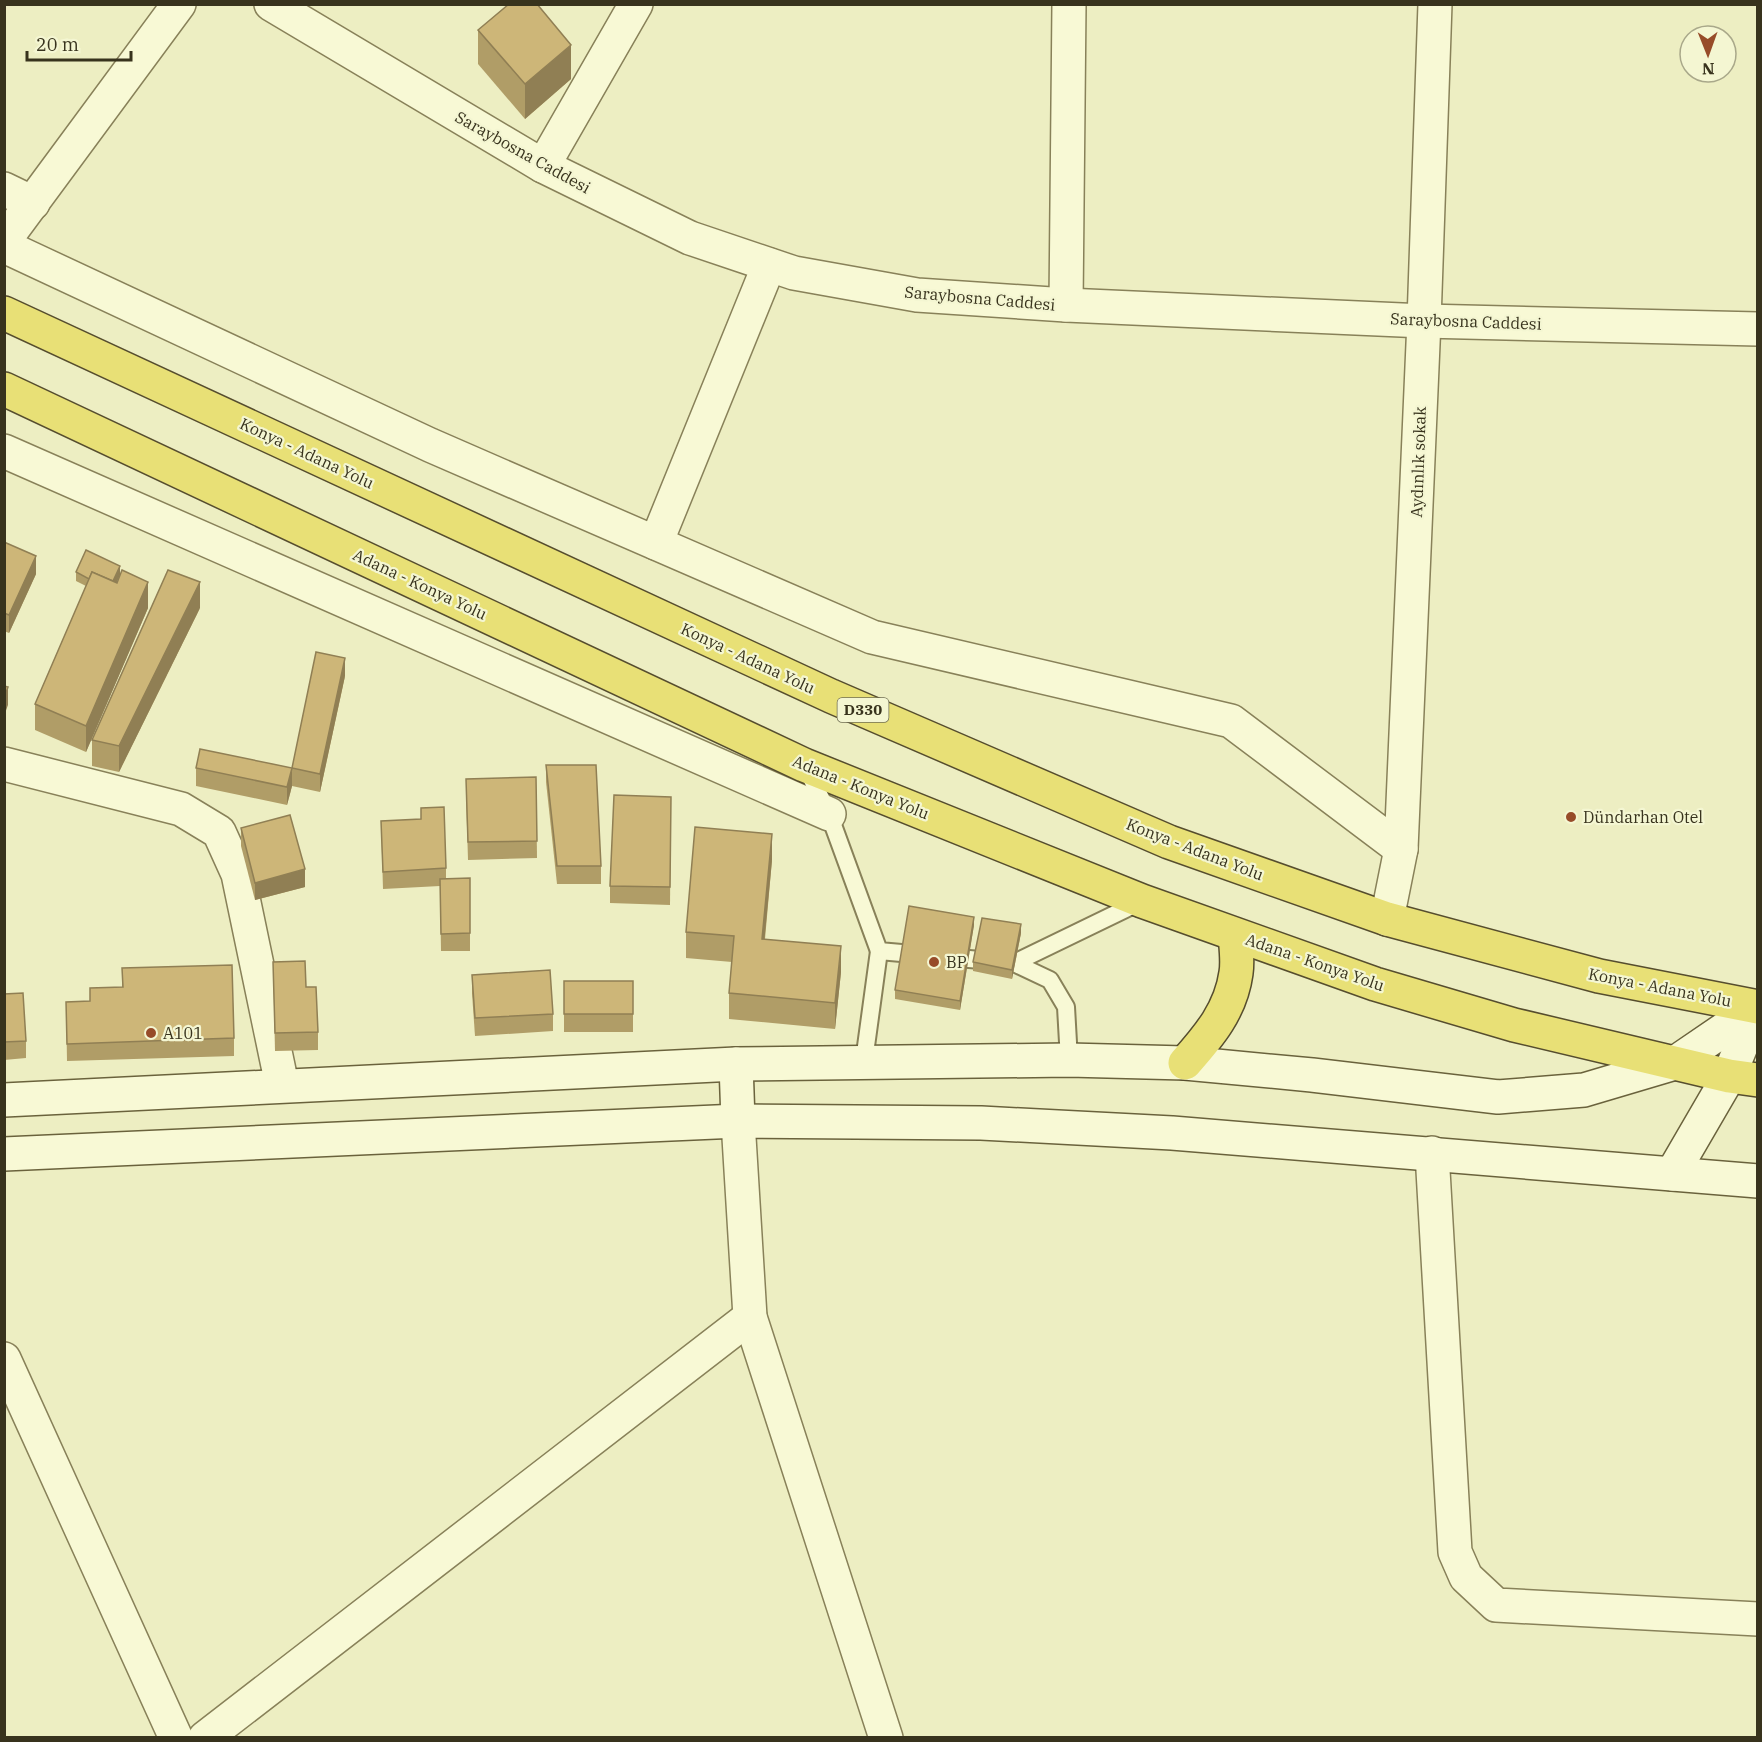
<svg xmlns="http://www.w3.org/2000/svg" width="1762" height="1742" font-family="'IBM Plex Serif',serif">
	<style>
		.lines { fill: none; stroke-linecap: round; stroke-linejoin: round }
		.service-casing { stroke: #888159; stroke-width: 20 }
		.minor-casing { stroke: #888159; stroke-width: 36 }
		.secondary-casing { stroke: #6a623c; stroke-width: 36 }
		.trunk-casing { stroke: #564d2e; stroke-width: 36 }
		.service { stroke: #f8f9d5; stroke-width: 16 }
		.minor { stroke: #f8f9d5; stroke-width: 33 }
		.secondary { stroke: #f8f9d5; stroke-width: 33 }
		.trunk { stroke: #e8e076; stroke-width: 33 }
		.wall { fill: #b09d67 }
		.shaded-wall { fill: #907f54 }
		.building { fill: #cdb678; stroke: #907f54; stroke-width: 1.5 }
		.poi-dot { fill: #974c29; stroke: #f4f6d2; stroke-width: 2 }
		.labels { text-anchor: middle; stroke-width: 4.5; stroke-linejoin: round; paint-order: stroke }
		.shield { fill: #f4f6d2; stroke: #706e53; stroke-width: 1.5 }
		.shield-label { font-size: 15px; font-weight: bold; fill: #38331d }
		.street-label { font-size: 16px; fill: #38331d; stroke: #f4f6d2 }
		.poi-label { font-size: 16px; fill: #38331d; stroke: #f4f6d2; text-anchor: start }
	</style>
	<rect width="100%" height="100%" fill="#edeec2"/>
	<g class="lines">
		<!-- service casing -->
		<g class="service-casing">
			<g id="service">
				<polyline points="806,768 829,814 879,951 1014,963 1140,902"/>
				<polyline points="1014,963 1050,980 1066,1007 1069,1060"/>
				<polyline points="864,1061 879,951"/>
			</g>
		</g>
		<!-- minor casing -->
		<g class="minor-casing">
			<g id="minor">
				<polyline points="271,4 543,166 690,238 794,273 917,295 1066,305 1424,321 1758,329"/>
				<polyline points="543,166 636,4"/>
				<polyline points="4,189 33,203"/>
				<polyline points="4,241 179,4"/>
				<polyline points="4,246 430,445 872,637 1231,721 1401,849"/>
				<polyline points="1066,305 1069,4"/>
				<polyline points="4,451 829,814"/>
				<polyline points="656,543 769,265"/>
				<polyline points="4,764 181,809 219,832 238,874 282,1085"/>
				<polyline points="1387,919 1401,849 1424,321 1435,4"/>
				<polyline points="738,1121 750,1317 886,1738"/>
				<polyline points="1432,1153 1455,1552 1466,1577 1496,1605 1758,1619"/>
				<polyline points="4,1359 176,1738"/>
				<polyline points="205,1738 750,1317"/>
			</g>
		</g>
		<!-- secondary casing -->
		<g class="secondary-casing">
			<g id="secondary">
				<polyline points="736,1064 738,1121"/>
				<polyline points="4,1100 736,1064 1069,1060 1185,1063 1312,1075 1498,1097 1584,1090 1675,1063 1757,1007"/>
				<polyline points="4,1154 738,1121 981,1123 1172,1133 1758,1181"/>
				<polyline points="1672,1174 1729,1076 1757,1007"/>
			</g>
		</g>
		<!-- trunk casing -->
		<g class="trunk-casing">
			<g id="trunk">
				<polyline points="4,313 831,696 1169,842 1387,919 1599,976 1758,1007"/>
				<polyline points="4,389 804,765 1142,901 1375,984 1514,1025 1729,1076 1758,1080"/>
				<path d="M1185,1063C1209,1036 1231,1010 1236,973C1238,961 1236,947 1235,935"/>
			</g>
		</g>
		<!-- service -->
		<use href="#service" class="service"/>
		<!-- minor -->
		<use href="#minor" class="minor"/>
		<!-- secondary -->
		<use href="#secondary" class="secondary"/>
		<!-- trunk -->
		<use href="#trunk" class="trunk"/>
	</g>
	<!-- wall -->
	<g class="wall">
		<polygon points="478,30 571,79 525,119 478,64"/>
		<polygon points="4,542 36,574 9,633 4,631"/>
		<polygon points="76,572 120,575 116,583 148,608 86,752 35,730 35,704 86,586 76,581"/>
		<polygon points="200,608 119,772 92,766 92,740"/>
		<polygon points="345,676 320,792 292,786 292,768"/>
		<polygon points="546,765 601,866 601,884 557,884 546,782"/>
		<polygon points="196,768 292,786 287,805 196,786"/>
		<polygon points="536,777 537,858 468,860 466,796"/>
		<polygon points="671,797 670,905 610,903 610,886"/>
		<polygon points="381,821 446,868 446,879 470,878 470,951 441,951 440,886 383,889"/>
		<polygon points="241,828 305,887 255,900 241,846"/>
		<polygon points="772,860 765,939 841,972 835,1029 729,1019 729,993 732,962 686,958 686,932"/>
		<polygon points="974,925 960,1010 895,999 895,990"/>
		<polygon points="1021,933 1012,979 973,971 973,962"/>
		<polygon points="273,962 306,987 318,1032 318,1050 275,1051"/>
		<polygon points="122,968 234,1038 234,1056 67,1061 66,1002 90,1001 122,987"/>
		<polygon points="472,975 553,1014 553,1031 475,1036 472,993"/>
		<rect x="564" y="981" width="69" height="51"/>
		<polygon points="4,994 26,1041 26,1058 4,1060"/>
	</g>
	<!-- shaded-wall -->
	<g class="shaded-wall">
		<polygon points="571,45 571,79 525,119 525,84"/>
		<polygon points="36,556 36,574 9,633 9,615"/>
		<polygon points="120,566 120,575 110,597 110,588"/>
		<polygon points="148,582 148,608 86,752 86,726"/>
		<polygon points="200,582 200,608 119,772 119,746"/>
		<polygon points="345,658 345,676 320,792 320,774"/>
		<polygon points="8,687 8,705 4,716 4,698"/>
		<polygon points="292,768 292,786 287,805 287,787"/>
		<polygon points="772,834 772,860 762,965 762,939"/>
		<polygon points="305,869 305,887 255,900 255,883"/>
		<polygon points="974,917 974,925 960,1010 960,1001"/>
		<polygon points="1021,924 1021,933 1012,979 1012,970"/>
		<polygon points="841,946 841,972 835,1029 835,1003"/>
	</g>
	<!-- building -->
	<g class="building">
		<polygon points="509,4 537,4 571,45 525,84 478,30"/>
		<polygon points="4,542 36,556 9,615 4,613"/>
		<polygon points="86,550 120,566 113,581 92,572 89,579 76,572"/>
		<polygon points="122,570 148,582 86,726 35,704 92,572 117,583"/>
		<polygon points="168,570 200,582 119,746 92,740"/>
		<polygon points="316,652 345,658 320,774 292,768"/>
		<polygon points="4,686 8,687 4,698"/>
		<polygon points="200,749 292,768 287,787 196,768"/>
		<polygon points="546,765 596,765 601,866 557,866"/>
		<polygon points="536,777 537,841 468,842 466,779"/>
		<polygon points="614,795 671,797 670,887 610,886"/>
		<polygon points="444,807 446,868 383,872 381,821 421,819 421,808"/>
		<polygon points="290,815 305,869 255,883 241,828"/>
		<polygon points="695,827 772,834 762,939 841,946 835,1003 729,993 734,936 686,932"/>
		<polygon points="470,878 470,933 441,934 440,879"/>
		<polygon points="909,906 974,917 960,1001 895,990"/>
		<polygon points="982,918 1021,924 1012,970 973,962"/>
		<polygon points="305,961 306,987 316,987 318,1032 275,1033 273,962"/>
		<polygon points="232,965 234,1038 67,1044 66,1002 90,1001 90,988 123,987 122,968"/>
		<polygon points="550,970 553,1014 475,1018 472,975"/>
		<rect x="564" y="981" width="69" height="33"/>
		<polygon points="23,993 26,1041 4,1042 4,994"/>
	</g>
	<!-- markers -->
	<g class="poi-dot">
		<circle cx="1571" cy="817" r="6"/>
		<circle cx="934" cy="962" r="6"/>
		<circle cx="151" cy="1033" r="6"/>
	</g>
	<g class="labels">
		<!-- shield labels -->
		<rect class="shield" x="837.5" y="698" width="51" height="24" rx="4.5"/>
		<g class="shield-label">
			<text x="863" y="715">D330</text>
		</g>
		<!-- street labels -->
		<g class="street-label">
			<text transform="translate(523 152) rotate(29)" y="6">Saraybosna Caddesi</text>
			<text transform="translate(980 298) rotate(5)" y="6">Saraybosna Caddesi</text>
			<text transform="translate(1466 321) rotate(2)" y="6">Saraybosna Caddesi</text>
			<text transform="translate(307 453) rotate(25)" y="6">Konya - Adana Yolu</text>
			<text transform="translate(1418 462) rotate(-88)" y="6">Aydınlık sokak</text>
			<text transform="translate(420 584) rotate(25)" y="6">Adana - Konya Yolu</text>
			<text transform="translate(748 658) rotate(25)" y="6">Konya - Adana Yolu</text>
			<text transform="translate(861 787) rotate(22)" y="6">Adana - Konya Yolu</text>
			<text transform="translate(1195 849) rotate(21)" y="6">Konya - Adana Yolu</text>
			<text transform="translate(1315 962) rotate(19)" y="6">Adana - Konya Yolu</text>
			<text transform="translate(1660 987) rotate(11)" y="6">Konya - Adana Yolu</text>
		</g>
		<!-- poi labels -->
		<g class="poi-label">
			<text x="1583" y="823">Dündarhan Otel</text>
			<text x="946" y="968">BP</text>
			<text x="163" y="1039">A101</text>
		</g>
	</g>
	<!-- border -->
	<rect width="1762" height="1742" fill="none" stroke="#38331d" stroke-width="12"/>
	<!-- north arrow -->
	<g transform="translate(1708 54) rotate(179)"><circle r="28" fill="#f4f6d2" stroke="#a9a88a" stroke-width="1.5"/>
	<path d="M0-4.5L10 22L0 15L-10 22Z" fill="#974c29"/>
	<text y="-9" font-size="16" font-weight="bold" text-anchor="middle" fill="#38331d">N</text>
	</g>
	<!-- scale -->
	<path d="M27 51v9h104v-9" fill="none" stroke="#38331d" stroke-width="3"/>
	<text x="36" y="51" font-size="18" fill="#38331d" stroke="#f4f6d2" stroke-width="4.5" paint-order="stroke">20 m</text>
</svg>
